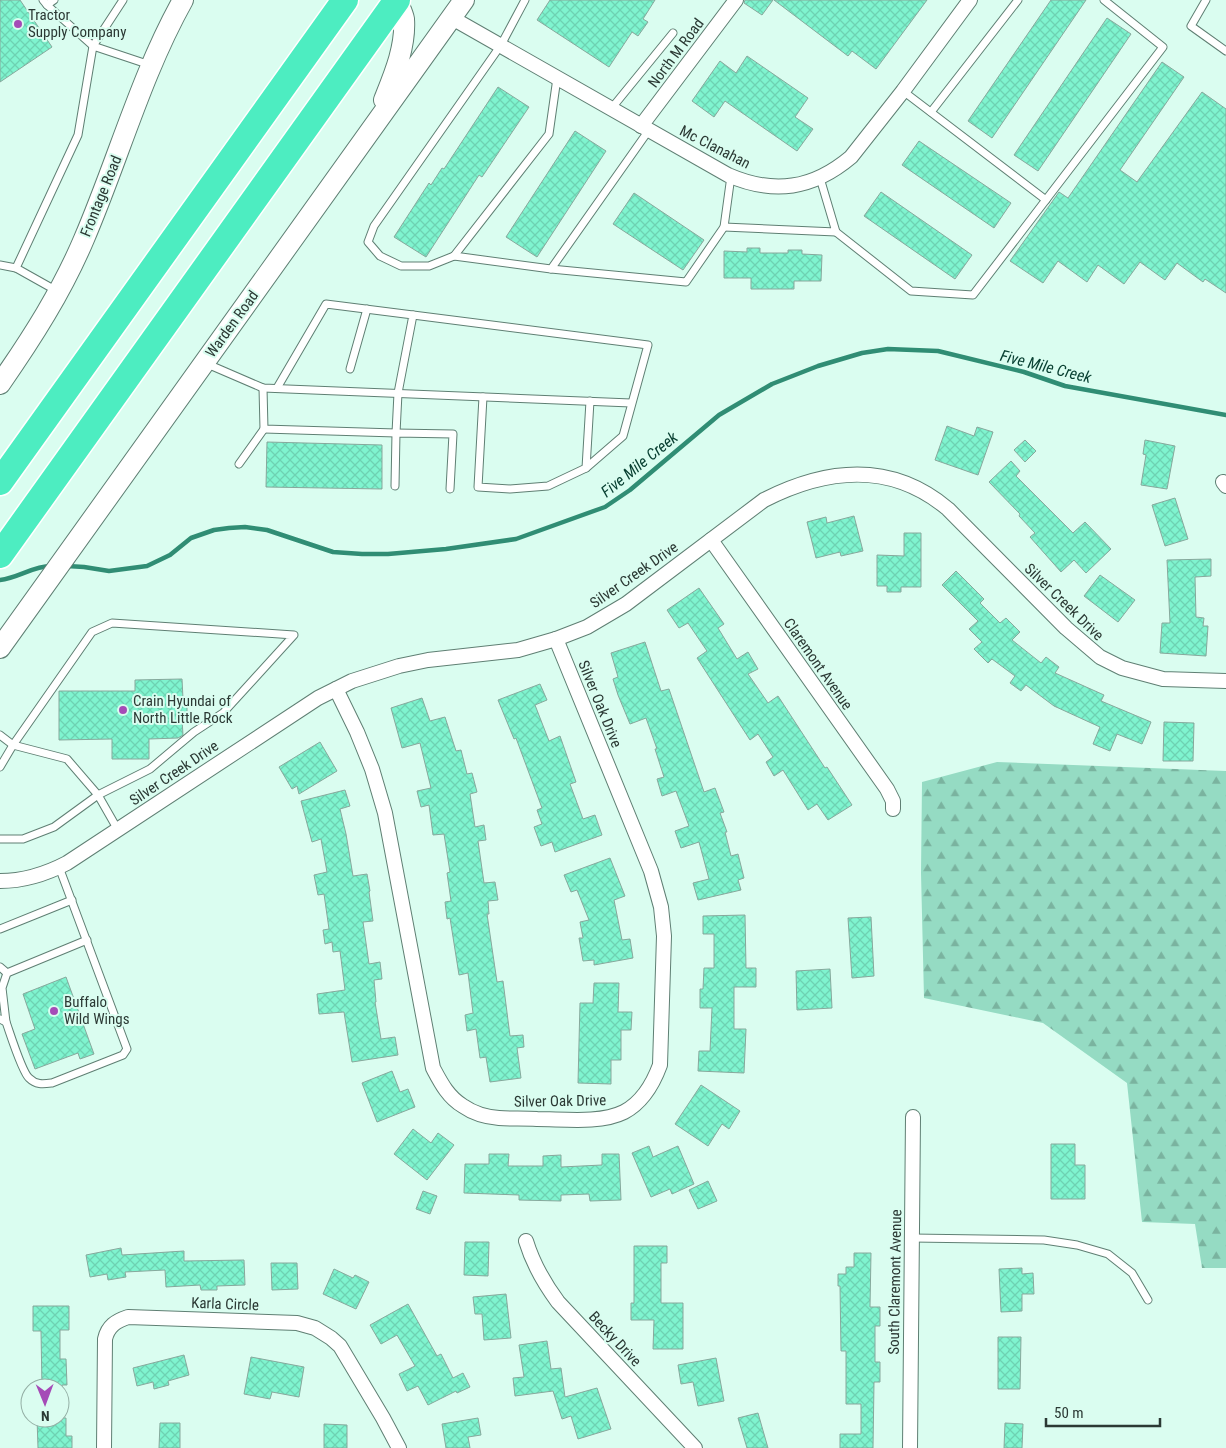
<svg xmlns="http://www.w3.org/2000/svg" width="1226" height="1448" font-family="'Roboto Condensed',sans-serif">
	<style>
		.forest { fill: url(#forest-firs) }
		.lines { fill: none; stroke-linecap: round; stroke-linejoin: round }
		.stream { stroke: #308d74; stroke-width: 4.5 }
		.building { fill: url(#building-cross-hatch); stroke: #87a89c }
		.lane-casing { stroke: #5f7f73; stroke-width: 9 }
		.street-casing { stroke: #5f7f73; stroke-width: 16 }
		.secondary-casing { stroke: #5f7f73; stroke-width: 22 }
		.highway-casing { stroke: #fff; stroke-width: 29 }
		.lane { stroke: #fff; stroke-width: 7 }
		.street { stroke: #fff; stroke-width: 14 }
		.secondary { stroke: #fff; stroke-width: 20 }
		.highway { stroke: #4dedc1; stroke-width: 26 }
		.poi-dot { fill: #a54bb7; stroke: #dafdf0; stroke-width: 2 }
		.labels { text-anchor: middle; stroke-width: 4; stroke-linejoin: round; paint-order: stroke }
		.poi-label { font-size: 15px; fill: #2b3934; stroke: #dafdf0; text-anchor: start }
		.street-label { font-size: 15px; fill: #2b3934; stroke: #dafdf0 }
		.water-label { font-size: 16px; font-style: italic; fill: #094032; stroke: #dafdf0 }
	</style>
	<defs>
		<pattern id="forest-firs" width="22" height="20" patternUnits="userSpaceOnUse" patternTransform="scale(1.25)"><rect width="22" height="20" fill="#95dbc3"/><path d="M5 1l3.5 6h-7zM16 11l3.5 6h-7z" fill="#7ab39f"/></pattern>
		<pattern id="building-cross-hatch" width="8" height="8" patternUnits="userSpaceOnUse" patternTransform="scale(1.25)"><rect width="8" height="8" fill="#7ff4cf"/><path d="M0 0l8 8M0 8l8-8" fill="none" stroke="#6ed2b2"/></pattern>
	</defs>
	<rect width="100%" height="100%" fill="#dafdf0"/>
	<!-- forest -->
	<polygon class="forest" points="997,762 1226,771 1226,1268 1202,1268 1195,1224 1142,1222 1127,1083 1043,1023 924,998 921,873 922,782"/>
	<g class="lines">
		<!-- stream -->
		<g class="stream">
			<polyline points="67,566 84,567 109,571 147,566 170,555 191,538 214,530 229,528 245,527 267,530 333,552 362,554 388,554 446,549 516,539 605,507 630,490 719,415 772,384 818,366 862,353 888,349 938,351 1024,372 1065,386 1226,415"/>
			<path d="M0,580C18,578 33,566 51,566"/>
		</g>
	</g>
	<!-- building -->
	<g class="building">
		<polygon points="0,0 20,0 52,47 0,82"/>
		<polygon points="550,0 655,0 643,19 648,22 638,36 632,32 609,67 537,20"/>
		<polygon points="745,0 773,0 762,15 744,3"/>
		<polygon points="774,0 927,0 876,69 852,51 848,56"/>
		<polygon points="1051,0 1086,0 992,138 968,121"/>
		<polygon points="1107,18 1131,34 1038,171 1014,155"/>
		<polygon points="747,56 808,98 795,117 813,129 797,151 725,101 714,117 692,101 720,61 736,73"/>
		<polygon points="1162,62 1184,77 1120,170 1137,182 1202,92 1226,109 1226,293 1205,279 1203,282 1177,263 1165,280 1140,262 1124,284 1098,265 1087,282 1058,261 1043,283 1010,261 1059,192 1068,198"/>
		<polygon points="498,87 529,107 482,177 479,175 426,257 394,237 429,183 431,185 442,168 444,169"/>
		<polygon points="575,131 606,151 537,257 506,237"/>
		<polygon points="919,141 1011,203 994,228 902,165"/>
		<polygon points="881,192 972,255 955,279 864,216"/>
		<polygon points="634,193 704,240 683,270 613,224"/>
		<polygon points="747,248 760,248 760,253 788,253 788,250 802,250 802,254 822,255 821,281 794,281 794,289 751,289 751,278 724,278 724,251 747,252"/>
		<polygon points="947,426 974,436 977,427 993,432 978,475 935,460"/>
		<polygon points="1025,440 1036,451 1025,462 1014,450"/>
		<polygon points="1145,440 1175,446 1167,489 1141,485 1146,455 1143,454"/>
		<polygon points="267,442 382,445 382,489 266,487"/>
		<polygon points="1011,461 1020,471 1016,476 1073,533 1085,522 1111,549 1086,573 1074,560 1061,572 1030,537 1035,533 1019,516 1020,514 989,482"/>
		<polygon points="1175,498 1188,539 1165,546 1152,505"/>
		<polygon points="854,516 863,551 841,556 840,552 816,558 807,522 826,517 827,523"/>
		<polygon points="904,533 921,533 921,587 901,587 901,592 887,592 887,586 877,586 877,555 904,556"/>
		<polygon points="1211,559 1211,576 1195,577 1196,617 1204,618 1203,626 1208,626 1206,656 1160,653 1162,623 1170,623 1167,560"/>
		<polygon points="956,571 984,599 980,603 1000,623 1006,618 1020,632 1012,640 1041,663 1046,657 1059,667 1055,673 1104,695 1101,701 1151,722 1142,744 1117,734 1110,751 1093,744 1100,727 1054,706 1026,685 1021,691 1010,683 1015,676 992,659 988,663 974,649 982,642 969,629 978,621 942,585"/>
		<polygon points="1100,575 1135,600 1118,622 1084,596"/>
		<polygon points="699,588 724,624 718,628 737,659 748,652 758,669 748,674 768,703 778,696 825,768 827,767 852,805 828,820 817,804 808,810 783,770 774,776 766,762 773,757 758,734 750,740 697,658 707,651 688,623 679,628 667,610"/>
		<polygon points="645,642 661,691 669,689 704,792 715,788 724,812 720,813 727,832 725,832 731,856 738,854 744,878 738,880 741,890 698,900 693,883 709,879 699,842 681,848 675,831 689,826 676,791 662,796 657,779 664,777 655,749 657,749 646,718 630,724 618,695 613,679 618,677 611,653"/>
		<polygon points="182,679 183,699 187,699 187,720 182,720 183,735 178,738 149,739 149,759 112,759 112,739 59,740 59,691 135,691 135,680"/>
		<polygon points="540,684 547,700 535,705 549,741 560,736 576,782 570,784 583,819 595,815 602,835 555,852 552,842 541,846 534,827 542,824 537,810 542,808 516,738 514,739 498,700"/>
		<polygon points="422,698 430,721 445,717 456,751 461,750 467,774 472,773 477,792 470,794 475,827 484,825 486,840 478,841 484,883 495,882 498,900 488,901 489,914 487,914 497,982 503,981 510,1036 523,1035 524,1047 517,1048 521,1078 490,1082 486,1057 480,1058 476,1029 467,1031 465,1015 473,1013 468,973 459,975 450,918 447,919 445,902 451,901 447,873 450,872 444,834 433,835 429,805 421,807 417,791 431,788 420,743 402,748 391,708"/>
		<polygon points="1164,722 1194,723 1193,761 1163,761"/>
		<polygon points="320,742 337,771 299,794 297,786 292,789 279,767"/>
		<polygon points="345,790 350,806 340,809 346,834 353,876 367,874 370,891 369,892 373,921 363,922 369,964 380,962 382,979 374,980 376,1002 375,1002 381,1039 395,1037 398,1055 352,1062 344,1012 319,1014 317,994 345,990 340,951 333,952 332,942 325,944 323,930 329,929 324,894 318,895 314,875 327,872 321,839 312,842 301,801"/>
		<polygon points="610,858 625,896 614,900 622,940 630,939 633,958 594,965 594,960 583,961 579,938 583,938 580,922 589,920 577,890 571,892 564,875"/>
		<polygon points="745,915 746,968 756,968 756,987 734,987 734,1029 746,1029 744,1073 698,1071 699,1051 710,1051 712,1008 700,1008 700,989 703,989 704,968 714,968 714,934 703,934 703,916"/>
		<polygon points="871,917 874,976 852,978 848,918"/>
		<polygon points="830,969 832,1008 797,1010 796,971"/>
		<polygon points="66,977 94,1054 80,1059 78,1053 35,1069 22,1034 35,1029 23,994"/>
		<polygon points="594,983 619,983 618,1012 632,1012 631,1030 621,1030 621,1060 611,1060 611,1084 578,1083 580,1003 593,1003"/>
		<polygon points="392,1071 400,1092 408,1089 415,1107 377,1122 362,1083"/>
		<polygon points="701,1085 740,1111 729,1129 722,1124 708,1146 675,1124"/>
		<polygon points="413,1129 431,1143 438,1133 454,1145 427,1180 394,1154"/>
		<polygon points="1051,1144 1075,1144 1075,1165 1085,1165 1085,1199 1051,1199"/>
		<polygon points="649,1146 653,1157 678,1146 694,1184 672,1194 670,1189 651,1197 632,1153"/>
		<polygon points="489,1154 509,1154 508,1166 543,1166 543,1156 561,1155 561,1167 602,1165 602,1154 619,1154 621,1200 590,1201 589,1194 561,1195 561,1201 519,1200 519,1195 464,1193 465,1164 489,1164"/>
		<polygon points="708,1181 717,1201 698,1209 689,1190"/>
		<polygon points="423,1191 437,1196 430,1214 416,1209"/>
		<polygon points="465,1242 489,1242 488,1276 464,1275"/>
		<polygon points="634,1246 667,1246 667,1263 661,1263 661,1303 683,1303 683,1349 653,1349 654,1320 631,1320 631,1303 634,1303"/>
		<polygon points="121,1248 122,1255 184,1251 184,1261 244,1260 245,1285 217,1286 217,1290 201,1290 200,1285 166,1287 165,1270 125,1272 126,1277 108,1280 107,1274 90,1277 86,1255"/>
		<polygon points="854,1253 871,1253 870,1307 880,1307 880,1326 875,1326 875,1362 880,1362 880,1382 874,1382 873,1448 840,1448 840,1434 861,1434 861,1404 846,1404 846,1351 841,1351 840,1286 838,1286 838,1274 846,1274 846,1267 854,1267"/>
		<polygon points="271,1263 297,1263 298,1289 272,1290"/>
		<polygon points="1022,1268 1022,1274 1033,1273 1034,1294 1022,1294 1022,1311 1001,1312 999,1269"/>
		<polygon points="334,1269 353,1278 355,1275 369,1282 356,1309 323,1294"/>
		<polygon points="506,1294 511,1338 484,1340 482,1314 475,1314 473,1297"/>
		<polygon points="408,1304 437,1356 441,1354 453,1378 463,1373 470,1387 457,1393 456,1391 428,1405 418,1386 407,1391 399,1374 415,1366 397,1335 381,1344 370,1325"/>
		<polygon points="33,1306 69,1306 69,1330 60,1330 60,1359 66,1359 67,1385 62,1385 62,1388 42,1388 41,1331 33,1331"/>
		<polygon points="998,1337 1021,1337 1020,1389 998,1389"/>
		<polygon points="547,1341 551,1369 561,1368 565,1397 597,1388 611,1429 578,1439 571,1416 562,1419 553,1391 515,1396 513,1378 524,1377 519,1345"/>
		<polygon points="184,1355 189,1375 168,1381 169,1385 154,1389 153,1382 137,1386 133,1368"/>
		<polygon points="251,1357 304,1367 299,1397 272,1392 270,1399 244,1394"/>
		<polygon points="716,1358 724,1401 698,1406 693,1382 681,1384 678,1365"/>
		<polygon points="758,1413 768,1448 747,1448 738,1418"/>
		<polygon points="37,1418 66,1418 66,1436 72,1436 72,1448 38,1448"/>
		<polygon points="478,1418 481,1435 468,1437 470,1448 446,1448 442,1424"/>
		<polygon points="160,1423 180,1423 180,1448 159,1448"/>
		<polygon points="1005,1423 1023,1424 1022,1448 1004,1448"/>
		<polygon points="324,1424 347,1425 347,1448 324,1448"/>
	</g>
	<g class="lines">
		<!-- lane casing -->
		<g class="lane-casing">
			<g id="lane">
				<polyline points="43,0 47,5 93,46 123,0"/>
				<polyline points="525,0 501,45 374,226 368,242 380,256 401,266 429,266 454,256 549,134 557,78"/>
				<polyline points="1206,0 1191,26 1226,51"/>
				<polyline points="47,5 54,0"/>
				<polyline points="903,91 1046,200"/>
				<polyline points="611,109 673,33"/>
				<polyline points="931,112 1018,0"/>
				<polyline points="724,227 836,232 820,178"/>
				<polyline points="836,232 911,291 973,295 1163,47 1104,0"/>
				<polyline points="454,256 551,269 649,130"/>
				<polyline points="0,265 16,268"/>
				<polyline points="551,269 686,282 724,227 731,176"/>
				<polyline points="57,291 16,268 78,135 93,46 150,65"/>
				<polyline points="413,315 648,345 623,436 586,468"/>
				<polyline points="205,363 263,388 631,403"/>
				<polyline points="350,369 367,309"/>
				<polyline points="263,388 264,429 396,433 398,393 413,315 326,304 277,388"/>
				<polyline points="483,397 478,487 510,489 548,486 586,468 590,401"/>
				<polyline points="239,464 264,429"/>
				<polyline points="395,486 396,433 453,434 450,489"/>
				<polyline points="0,735 13,745 92,632 112,623 294,635 223,713 194,732 150,769 98,795 118,830"/>
				<polyline points="0,767 13,745 67,759 98,795 54,827 23,839 0,839"/>
				<polyline points="0,929 72,900"/>
				<polyline points="0,967 7,973"/>
				<path d="M0,1019L6,1022C10,1033 22,1072 29,1078C36,1085 43,1084 52,1083L123,1055L127,1049L59,867"/>
				<polyline points="6,1022 2,988 7,973 87,940"/>
				<polyline points="912,1238 1044,1240 1077,1245 1108,1254 1132,1273 1148,1300"/>
			</g>
		</g>
		<!-- street casing -->
		<g class="street-casing">
			<g id="street">
				<path d="M452,18L728,175C774,195 813,189 851,157L903,91L970,0"/>
				<polyline points="641,126 736,0"/>
				<polyline points="1223,482 1226,486"/>
				<polyline points="711,540 887,789 893,801 893,809"/>
				<path d="M336,689L357,732L372,769L385,813L433,1068C441,1083 448,1097 463,1106C473,1113 486,1117 499,1118C511,1119 524,1118 537,1119C563,1119 600,1124 624,1112C643,1102 653,1084 660,1065L664,936L661,907L651,871L556,639"/>
				<path d="M0,881C25,881 46,874 67,863L318,698L352,681L399,666L428,660L518,650L556,639L587,627L626,604L764,500C827,468 891,461 948,509L1066,628L1100,657L1122,668L1163,679L1226,681"/>
				<path d="M526,1241C533,1264 544,1283 558,1302L695,1448"/>
				<path d="M104,1448L105,1339C108,1326 116,1321 128,1317L297,1323L315,1328L331,1338L340,1346L383,1418L399,1448"/>
				<polyline points="910,1448 913,1117"/>
			</g>
		</g>
		<!-- secondary casing -->
		<g class="secondary-casing">
			<g id="secondary">
				<path d="M384,100C394,75 406,47 404,19C403,13 399,6 397,0"/>
				<path d="M0,384C32,338 62,291 84,239C118,160 141,75 183,0"/>
				<polyline points="0,648 464,0"/>
			</g>
		</g>
		<!-- highway casing -->
		<g class="highway-casing">
			<g id="highway">
				<polyline points="0,482 345,0"/>
				<polyline points="0,555 397,0"/>
			</g>
		</g>
		<!-- lane -->
		<use href="#lane" class="lane"/>
		<!-- street -->
		<use href="#street" class="street"/>
		<!-- secondary -->
		<use href="#secondary" class="secondary"/>
		<!-- highway -->
		<use href="#highway" class="highway"/>
	</g>
	<!-- markers -->
	<g class="poi-dot">
		<circle cx="18" cy="24" r="5"/>
		<circle cx="123" cy="710" r="5"/>
		<circle cx="54" cy="1011" r="5"/>
	</g>
	<g class="labels">
		<!-- poi labels -->
		<g class="poi-label">
			<text x="28" y="20">Tractor<tspan x="28" dy="17">Supply Company</tspan></text>
			<text x="133" y="706">Crain Hyundai of<tspan x="133" dy="17">North Little Rock</tspan></text>
			<text x="64" y="1007">Buffalo<tspan x="64" dy="17">Wild Wings</tspan></text>
		</g>
		<!-- street labels -->
		<g class="street-label">
			<text transform="translate(676 53) rotate(-53)" y="5">North M Road</text>
			<text transform="translate(715 147) rotate(27)" y="5">Mc Clanahan</text>
			<text transform="translate(101 196) rotate(-68)" y="5">Frontage Road</text>
			<text transform="translate(232 324) rotate(-54)" y="5">Warden Road</text>
			<text transform="translate(634 575) rotate(-35)" y="5">Silver Creek Drive</text>
			<text transform="translate(1064 602) rotate(44)" y="5">Silver Creek Drive</text>
			<text transform="translate(818 664) rotate(55)" y="5">Claremont Avenue</text>
			<text transform="translate(600 704) rotate(68)" y="5">Silver Oak Drive</text>
			<text transform="translate(174 773) rotate(-34)" y="5">Silver Creek Drive</text>
			<text transform="translate(560 1101) rotate(-1)" y="5">Silver Oak Drive</text>
			<text transform="translate(895 1282) rotate(-89)" y="5">South Claremont Avenue</text>
			<text transform="translate(225 1304) rotate(2)" y="5">Karla Circle</text>
			<text transform="translate(615 1339) rotate(47)" y="5">Becky Drive</text>
		</g>
		<!-- water labels -->
		<g class="water-label">
			<text transform="translate(1046 366) rotate(14)" y="6">Five Mile Creek</text>
			<text transform="translate(639 464) rotate(-39)" y="6">Five Mile Creek</text>
		</g>
	</g>
	<!-- north arrow -->
	<g transform="translate(45 1403) rotate(179)"><circle r="24" fill="#dafdf0" stroke="#94afa5"/>
	<path d="M0-4L9 19L0 12L-9 19Z" fill="#a54bb7"/>
	<text y="-8" font-size="14" font-weight="bold" text-anchor="middle" fill="#2b3934">N</text>
	</g>
	<!-- scale -->
	<path d="M1046 1418v8h114v-8" fill="none" stroke="#2b3934" stroke-width="2.5"/>
	<text x="1054" y="1418" font-size="15" fill="#2b3934" stroke="#dafdf0" stroke-width="4" paint-order="stroke">50 m</text>
</svg>
